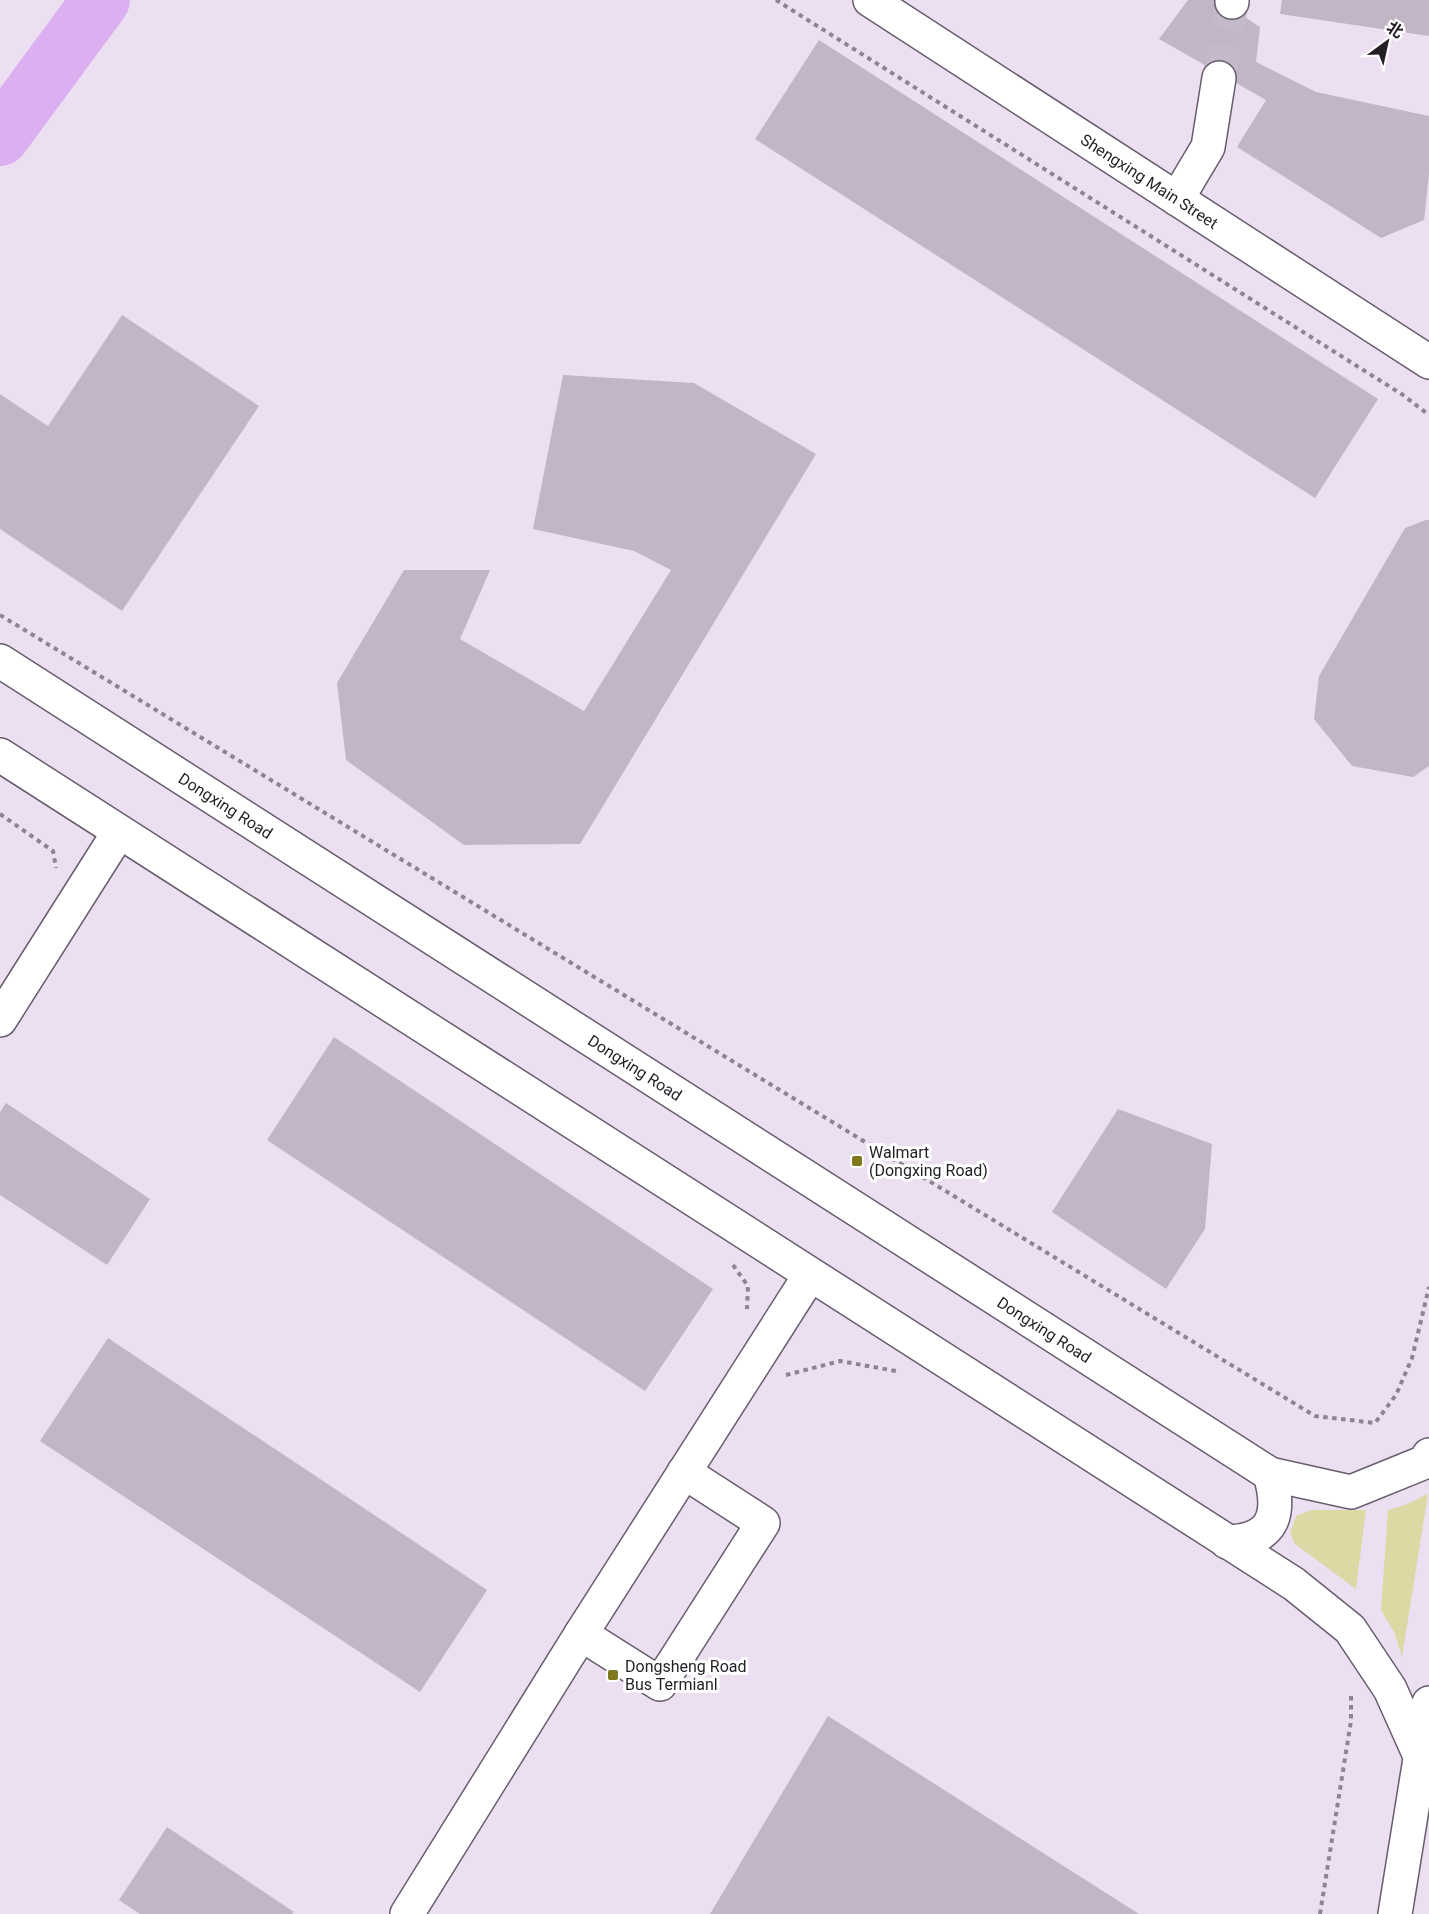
<svg xmlns="http://www.w3.org/2000/svg" width="1429" height="1914" font-family="Roboto,'Noto Sans SC',sans-serif">
	<style>
		.grass { fill: #dcd9a5 }
		.lines { fill: none; stroke-linecap: round; stroke-linejoin: round }
		.river { stroke: #dcb0f0; stroke-width: 58 }
		.building { fill: #c1b5c6 }
		.minor-tunnel { stroke: #c4b9c9; stroke-width: 33; stroke-dasharray: 33 16; stroke-linecap: butt }
		.minor-casing { stroke: #685d6d; stroke-width: 36 }
		.major-casing { stroke: #685d6d; stroke-width: 36 }
		.path { stroke: #8d8491; stroke-width: 4; stroke-dasharray: 4.5 4.5; stroke-linecap: butt }
		.minor { stroke: #fff; stroke-width: 33 }
		.major { stroke: #fff; stroke-width: 33 }
		.poi-dot { fill: #80781d; stroke: #fff; stroke-width: 2 }
		.labels { text-anchor: middle; stroke-width: 6; stroke-linejoin: round; paint-order: stroke }
		.street-label { font-size: 16px; fill: #241f26; stroke: #fff }
		.poi-label { font-size: 16px; fill: #241f26; stroke: #fff; text-anchor: start }
	</style>
	<rect width="100%" height="100%" fill="#ecdff2"/>
	<!-- grass -->
	<g class="grass">
		<polygon points="1428,1494 1402,1657 1395,1634 1381,1610 1388,1510 1405,1505"/>
		<polygon points="1311,1510 1366,1510 1356,1589 1295,1544 1290,1533 1296,1516"/>
	</g>
	<g class="lines">
		<!-- river -->
		<polyline class="river" points="0,137 101,0"/>
	</g>
	<!-- building -->
	<g class="building">
		<polygon points="1188,0 1219,0 1260,27 1256,62 1316,92 1429,116 1429,174 1424,220 1381,238 1237,147 1266,100 1159,39"/>
		<polygon points="1282,0 1429,0 1429,36 1280,14"/>
		<polygon points="819,40 1378,399 1315,498 755,139"/>
		<polygon points="122,315 259,406 122,611 0,529 0,394 48,426"/>
		<polygon points="563,375 694,383 816,454 580,844 464,845 346,760 337,683 404,570 490,570 460,639 584,711 671,570 634,551 533,529"/>
		<polygon points="1426,520 1429,520 1429,766 1413,777 1352,766 1314,719 1319,676 1405,528"/>
		<polygon points="334,1037 713,1289 645,1391 267,1140"/>
		<polygon points="6,1103 150,1199 107,1265 0,1195 0,1112"/>
		<polygon points="1118,1109 1212,1144 1205,1229 1166,1289 1052,1212"/>
		<polygon points="108,1338 487,1590 420,1692 40,1441"/>
		<polygon points="828,1716 1139,1914 710,1914"/>
		<polygon points="167,1827 294,1912 292,1914 140,1914 119,1900"/>
	</g>
	<g class="lines">
		<!-- minor-tunnel -->
		<polyline class="minor-tunnel" points="1219,78 1232,2"/>
		<!-- minor casing -->
		<g class="minor-casing">
			<g id="minor">
				<path id="s1" d="M870,0L1429,362"/>
				<polyline points="1232,2 1232,0"/>
				<polyline points="1177,199 1208,147 1219,78"/>
				<polyline points="0,1020 119,832"/>
				<polyline points="581,1634 660,1684 763,1523 684,1472"/>
				<polyline points="407,1914 581,1634 810,1275"/>
			</g>
		</g>
		<!-- major casing -->
		<g class="major-casing">
			<g id="major">
				<path id="s2" d="M0,661L1270,1474L1351,1492L1425,1462L1429,1455"/>
				<polyline points="0,755 1294,1584 1350,1629 1390,1689 1420,1756"/>
				<path d="M1227,1542C1273,1540 1282,1516 1270,1474"/>
				<polyline points="1395,1914 1429,1703"/>
			</g>
		</g>
		<!-- path -->
		<g class="path">
			<polyline points="776,0 1403,395 1429,415"/>
			<polyline points="0,615 1315,1416 1375,1423 1396,1395 1412,1358 1429,1287"/>
			<polyline points="0,814 53,851 56,868"/>
			<polyline points="733,1265 748,1286 747,1309"/>
			<polyline points="786,1375 840,1361 896,1371"/>
			<polyline points="1320,1914 1351,1721 1351,1692"/>
		</g>
		<!-- minor -->
		<use href="#minor" class="minor"/>
		<!-- major -->
		<use href="#major" class="major"/>
	</g>
	<!-- markers -->
	<g class="poi-dot">
		<rect x="851" y="1155" width="12" height="12" rx="3"/>
		<rect x="607" y="1669" width="12" height="12" rx="3"/>
	</g>
	<g class="labels">
		<!-- street labels -->
		<g class="street-label">
			<text dy="6" stroke="none"><textPath href="#s1" startOffset="333">Shengxing Main Street</textPath></text>
			<text dy="6" stroke="none"><textPath href="#s2" startOffset="268">Dongxing Road</textPath></text>
			<text dy="6" stroke="none"><textPath href="#s2" startOffset="754">Dongxing Road</textPath></text>
			<text dy="6" stroke="none"><textPath href="#s2" startOffset="1240">Dongxing Road</textPath></text>
		</g>
		<!-- poi labels -->
		<g class="poi-label">
			<text x="869" y="1158">Walmart<tspan x="869" dy="18">(Dongxing Road)</tspan></text>
			<text x="625" y="1672">Dongsheng Road<tspan x="625" dy="18">Bus Termianl</tspan></text>
		</g>
	</g>
	<!-- north arrow -->
	<g transform="translate(1387 42) rotate(33)" stroke="#ffffff" stroke-width="4.5" paint-order="stroke">
	<path d="M0-4.5L10 22L0 15L-10 22Z" fill="#241f26"/>
	<text y="-9" font-size="16" font-weight="bold" text-anchor="middle" fill="#241f26">北</text>
	</g>
</svg>
